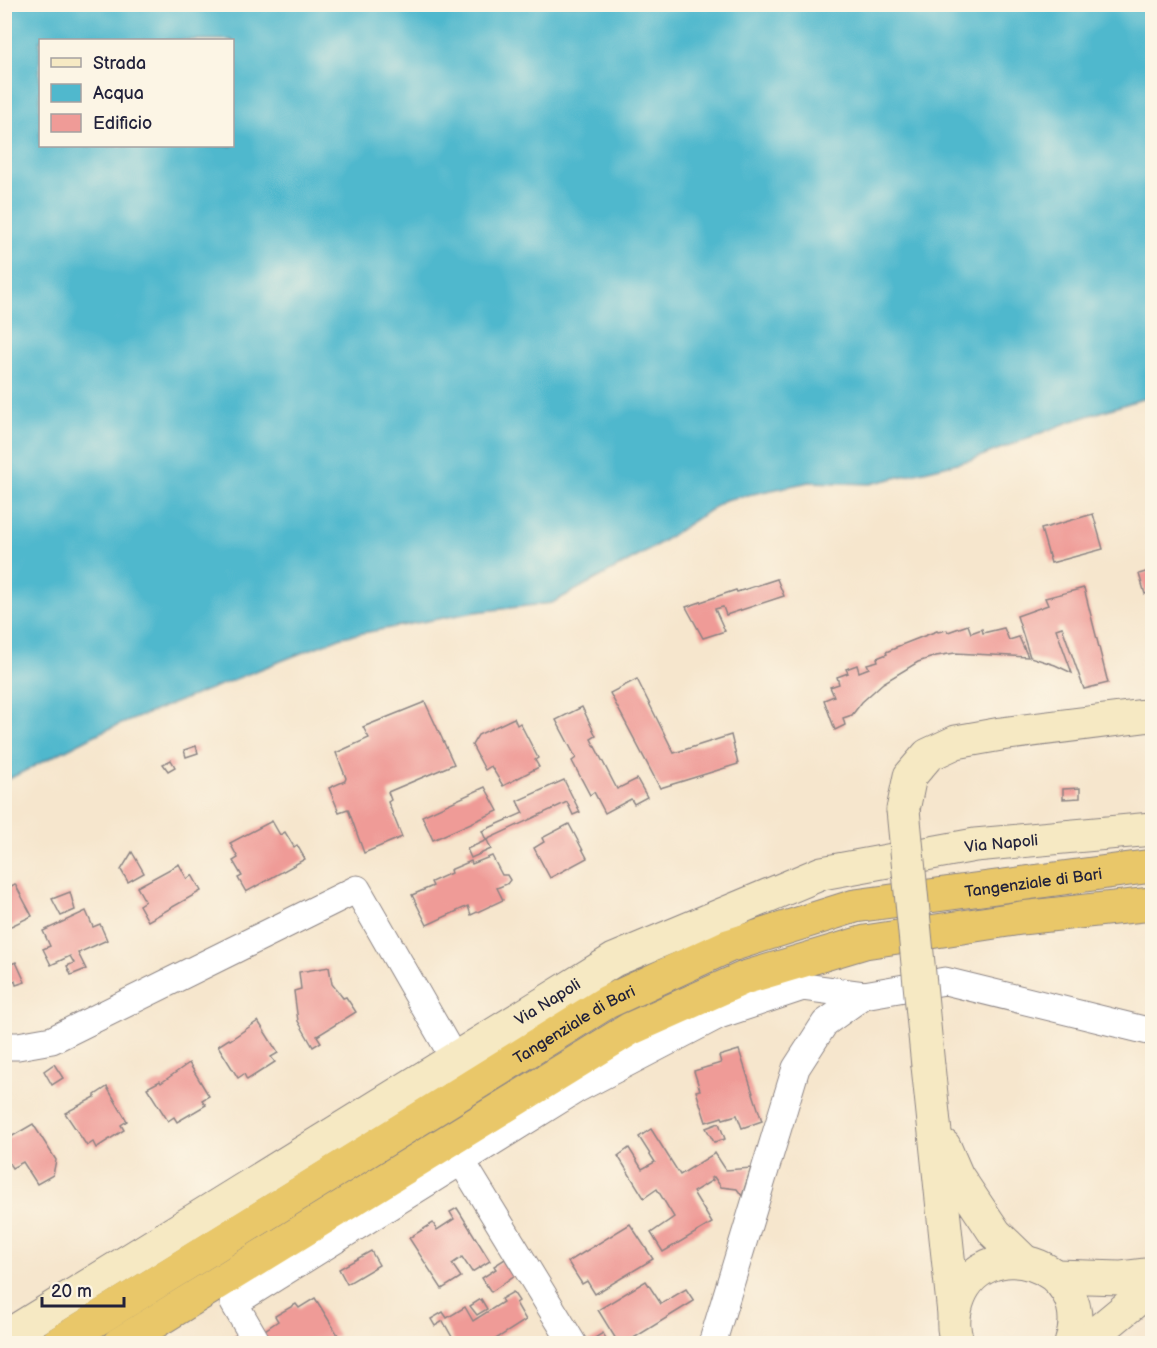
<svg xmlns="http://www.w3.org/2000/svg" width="1157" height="1348" font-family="'Balsamiq Sans',sans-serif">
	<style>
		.water { fill: #50b8cd; stroke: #396d84; stroke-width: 1.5; fill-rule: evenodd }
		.building { fill: #ef9b97 }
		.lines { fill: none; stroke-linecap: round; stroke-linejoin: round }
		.street-casing { stroke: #8c8484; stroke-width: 29 }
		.secondary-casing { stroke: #8c8484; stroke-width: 35 }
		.highway-casing { stroke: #8c8484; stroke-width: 35 }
		.street { stroke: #fff; stroke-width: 27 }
		.secondary { stroke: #f6e9c3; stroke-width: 33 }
		.highway { stroke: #e9c769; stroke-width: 33 }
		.secondary-bridge-casing { stroke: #8c8484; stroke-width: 35; stroke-linecap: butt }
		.secondary-bridge { stroke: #f6e9c3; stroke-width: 33 }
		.labels { text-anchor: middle; stroke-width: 5; stroke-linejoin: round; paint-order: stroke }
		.street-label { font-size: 16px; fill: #22223b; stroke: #fcf5e5 }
	</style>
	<rect width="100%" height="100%" fill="#fcf5e5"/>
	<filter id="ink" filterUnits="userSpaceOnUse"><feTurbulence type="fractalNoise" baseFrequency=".0167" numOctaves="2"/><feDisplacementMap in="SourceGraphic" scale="12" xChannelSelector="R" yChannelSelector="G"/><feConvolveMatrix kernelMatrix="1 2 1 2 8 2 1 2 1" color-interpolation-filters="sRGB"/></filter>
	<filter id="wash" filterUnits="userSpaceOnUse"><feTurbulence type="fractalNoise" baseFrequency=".008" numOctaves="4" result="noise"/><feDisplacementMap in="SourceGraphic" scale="24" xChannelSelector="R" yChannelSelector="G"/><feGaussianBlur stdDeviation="1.35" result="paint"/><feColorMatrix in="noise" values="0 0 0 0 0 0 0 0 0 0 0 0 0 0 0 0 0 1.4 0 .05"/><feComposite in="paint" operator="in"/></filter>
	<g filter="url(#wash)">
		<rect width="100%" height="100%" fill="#f6e6cd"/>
		<!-- water -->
		<path class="water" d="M5,4L1152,5V396L1072,421L974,459L870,484L809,482L725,500L646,552L552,603L475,612L342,637L101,732L5,781ZM40,40H232V146H40Z"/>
		<g id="blocks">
			<!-- building -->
			<g class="building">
				<polygon points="1093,514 1103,549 1051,563 1041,529"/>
				<polygon points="1152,570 1152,597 1151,592 1145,594 1139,574"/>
				<polygon points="777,579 784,596 726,615 723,607 715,609 725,631 703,638 686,607 736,590 737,592"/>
				<polygon points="1084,588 1108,683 1084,689 1062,627 1056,629 1072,673 1055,665 1030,657 1017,616 1048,605 1045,598"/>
				<polygon points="968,625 971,633 982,629 983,633 1004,628 1009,640 1019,637 1028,657 955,653 936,656 918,662 883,683 862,702 852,715 843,718 845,725 835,730 824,700 834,696 830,687 839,684 837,677 848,673 846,669 857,665 859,672 869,668 867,664 878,661 877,658 887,654 886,652 896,648 896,647 937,631 938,632 947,630 948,632"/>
				<polygon points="637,679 674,753 731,735 738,764 660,788 610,693"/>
				<polygon points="425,702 454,764 388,792 391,800 388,802 402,837 364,853 348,809 339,812 329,788 345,781 346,778 336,753 369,738 363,727"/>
				<polygon points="582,707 596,736 591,739 617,789 637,779 647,797 634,804 631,799 605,813 594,792 590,795 572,761 576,758 556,720"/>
				<polygon points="514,718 517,725 520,723 538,758 535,760 539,767 503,786 491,766 485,770 472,745 478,735"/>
				<polygon points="196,746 198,753 186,757 184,750"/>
				<polygon points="171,760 175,767 168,771 163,764"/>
				<polygon points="564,780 580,812 573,815 567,802 486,840 482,831 523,813 517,801"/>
				<polygon points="485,787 498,811 433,840 422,816"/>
				<polygon points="1080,788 1080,798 1063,799 1063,789"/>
				<polygon points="272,821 280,835 285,832 294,847 297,845 305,859 246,892 238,878 242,876 233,861 238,858 230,843"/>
				<polygon points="569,824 587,858 550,878 534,848 544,842 542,838"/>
				<polygon points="487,840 491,849 471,858 467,849"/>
				<polygon points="132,852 144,873 128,882 121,870"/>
				<polygon points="492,856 502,875 507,875 510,880 507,884 497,888 503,900 471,915 468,906 427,925 412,895 433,886 431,882 451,873 450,870 471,861 472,864"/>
				<polygon points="179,864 187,879 192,875 201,891 148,921 139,905 145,901 137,887"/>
				<polygon points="15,884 32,916 9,927 4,918 4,890"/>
				<polygon points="70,892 75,910 61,916 52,899"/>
				<polygon points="86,911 93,927 100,924 107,940 78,953 86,969 71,975 67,966 74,963 70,956 51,965 43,949 50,946 43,931"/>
				<polygon points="16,962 25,982 16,985 15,981 4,986 4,967"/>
				<polygon points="329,967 332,984 343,998 346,997 356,1012 317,1036 321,1042 313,1047 298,1021 294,991 301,989 299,972"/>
				<polygon points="258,1021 278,1053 271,1057 275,1062 247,1080 244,1074 238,1078 218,1046 229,1039 230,1040"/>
				<polygon points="739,1050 762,1121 742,1128 737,1115 723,1119 722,1117 706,1122 696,1091 700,1090 694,1071 721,1063 719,1056"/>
				<polygon points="189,1063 209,1096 202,1100 206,1105 177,1122 174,1117 168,1121 147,1088 160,1081 161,1083"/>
				<polygon points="54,1064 63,1078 52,1085 44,1071"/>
				<polygon points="107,1087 127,1121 121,1125 124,1130 96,1148 93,1142 87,1146 65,1113 95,1097 95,1095"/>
				<polygon points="719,1123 725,1139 714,1142 706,1128"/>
				<polygon points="33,1124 56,1160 53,1175 37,1184 23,1162 12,1168 4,1156 4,1141"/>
				<polygon points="651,1129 680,1175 715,1153 726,1170 751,1168 742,1196 737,1189 721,1187 714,1177 711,1178 713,1180 693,1192 712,1223 663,1252 651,1233 674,1217 657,1189 644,1198 618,1156 629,1148 642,1169 655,1162 639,1137"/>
				<polygon points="457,1208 490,1261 472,1272 462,1257 452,1264 461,1277 442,1289 409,1238 433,1223 437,1230 454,1219 450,1212"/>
				<polygon points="630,1224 653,1259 595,1294 587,1281 582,1284 568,1262"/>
				<polygon points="371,1251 379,1265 347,1284 339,1269"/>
				<polygon points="505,1259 515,1275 491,1292 482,1278 496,1269 494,1266"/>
				<polygon points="646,1281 661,1304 686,1289 694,1301 624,1344 619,1344 598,1310"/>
				<polygon points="513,1292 519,1301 516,1303 526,1320 488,1344 456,1344 443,1321 435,1326 431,1319 443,1312 447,1318 465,1307 473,1321 503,1302 501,1299"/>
				<polygon points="315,1298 338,1335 323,1344 269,1344 262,1332 278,1321 275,1316 296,1304 299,1308"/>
				<polygon points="481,1299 487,1309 477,1315 470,1306"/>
				<polygon points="603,1333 609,1344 589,1344 588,1342"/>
				<polygon points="236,1335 241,1344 222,1344"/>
				<polygon points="372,1337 377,1344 360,1344"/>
			</g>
		</g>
	</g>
	<g filter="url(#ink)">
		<use href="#blocks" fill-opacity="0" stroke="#8c8484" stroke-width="1.5"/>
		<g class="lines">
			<!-- street casing -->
			<g class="street-casing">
				<g id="street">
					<polyline points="4,1046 18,1046 52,1040 357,889 455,1060"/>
					<polyline points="462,1162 573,1344"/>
					<polyline points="258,1344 234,1303 577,1089 719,1015 803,987 864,995 945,981 1152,1032"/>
					<polyline points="712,1344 796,1068 825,1023 864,995"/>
				</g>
			</g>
			<!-- secondary casing -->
			<g class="secondary-casing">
				<g id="secondary">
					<polyline points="903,810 910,776 928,755 956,742 1001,734 1152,715"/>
					<polyline points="928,1066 954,1314"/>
					<polyline points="944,1146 957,1176 995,1233 1024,1261"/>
					<polyline points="1056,1276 1120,1278 1152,1274"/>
					<path id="s1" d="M4,1338L614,960L822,873L975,845L1152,829"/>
					<path d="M958,1344C952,1329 953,1317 957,1303C980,1227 1098,1262 1071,1344"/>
					<polyline points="1083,1344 1152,1287"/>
				</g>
			</g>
			<!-- highway casing -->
			<g class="highway-casing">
				<g id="highway">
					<path id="s2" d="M57,1344L607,1002L728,946L855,906L1152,866"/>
					<polyline points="119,1344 630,1029 744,978 865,942 1021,918 1152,904"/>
				</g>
			</g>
			<!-- street -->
			<use href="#street" class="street"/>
			<!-- secondary -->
			<use href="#secondary" class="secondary"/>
			<!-- highway -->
			<use href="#highway" class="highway"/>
			<!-- secondary-bridge casing -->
			<g class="secondary-bridge-casing">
				<polyline id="secondary-bridge" points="903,810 928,1066"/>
			</g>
			<!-- secondary-bridge -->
			<use href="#secondary-bridge" class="secondary-bridge"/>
		</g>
	</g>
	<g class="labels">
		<!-- street labels -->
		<g class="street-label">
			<text dy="6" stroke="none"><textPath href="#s1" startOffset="1125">Via Napoli</textPath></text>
			<text dy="6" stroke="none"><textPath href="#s2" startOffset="1094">Tangenziale di Bari</textPath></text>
			<text dy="6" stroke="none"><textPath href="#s1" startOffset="639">Via Napoli</textPath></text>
			<text dy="6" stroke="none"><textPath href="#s2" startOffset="608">Tangenziale di Bari</textPath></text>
		</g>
	</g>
	<!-- margin -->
	<rect width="1157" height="1348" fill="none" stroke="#fcf5e5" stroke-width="24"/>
	<!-- legend -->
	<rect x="39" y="39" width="195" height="108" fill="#fcf5e5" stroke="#a5a1a1" stroke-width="1.5"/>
	<rect x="51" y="58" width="30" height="9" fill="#f6e9c3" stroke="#a5a1a1" stroke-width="1.5"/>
	<text x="93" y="69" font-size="18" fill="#22223b">Strada</text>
	<rect x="51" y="84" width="30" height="18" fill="#50b8cd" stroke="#a5a1a1" stroke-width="1.5"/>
	<text x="93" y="99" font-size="18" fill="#22223b">Acqua</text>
	<rect x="51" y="114" width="30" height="18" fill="#ef9b97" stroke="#a5a1a1" stroke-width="1.5"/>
	<text x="93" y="129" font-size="18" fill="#22223b">Edificio</text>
	<!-- scale -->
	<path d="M42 1297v9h82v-9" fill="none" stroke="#22223b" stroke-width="3"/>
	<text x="51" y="1297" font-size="18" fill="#22223b" stroke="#fcf5e5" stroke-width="4.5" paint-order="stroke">20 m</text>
</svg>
